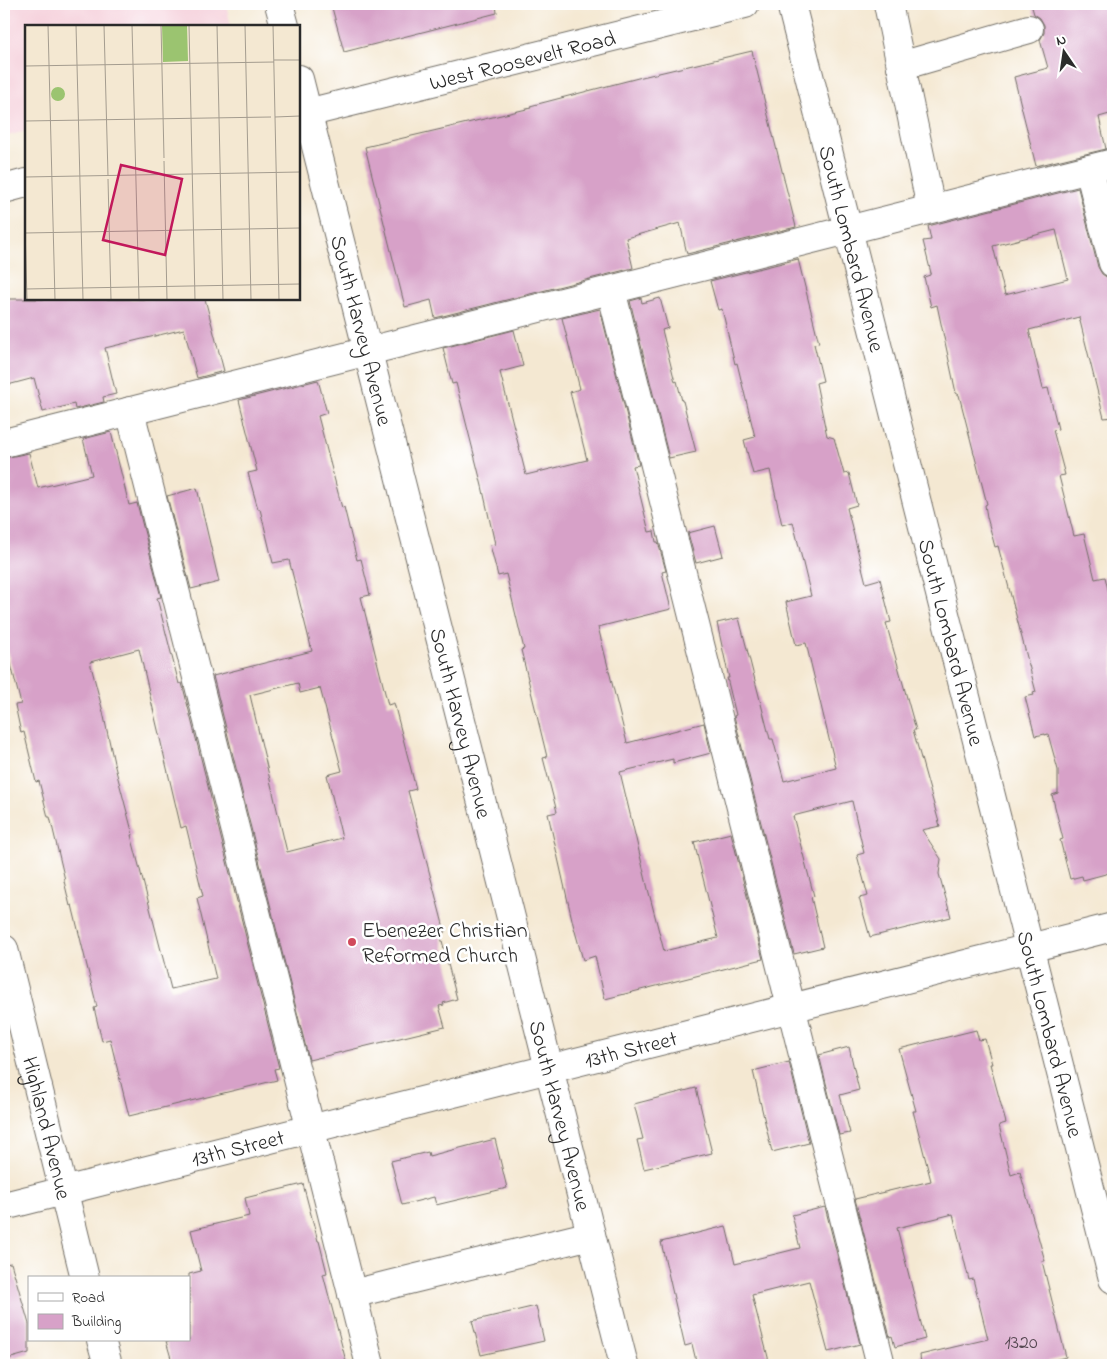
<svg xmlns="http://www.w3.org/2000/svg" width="1117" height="1369" font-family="'Indie Flower',sans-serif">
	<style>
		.built { fill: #f5cfda }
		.building { fill: #d7a1c8; fill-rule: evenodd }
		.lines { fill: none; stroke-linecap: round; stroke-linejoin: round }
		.minor-casing { stroke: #716d65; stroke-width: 30 }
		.major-casing { stroke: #716d65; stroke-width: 30 }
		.minor { stroke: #fff; stroke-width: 28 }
		.major { stroke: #fff; stroke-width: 28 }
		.poi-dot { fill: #d1495b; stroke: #fff; stroke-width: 2 }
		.labels { text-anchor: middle; stroke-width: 5; stroke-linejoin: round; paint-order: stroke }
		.number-label { font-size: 20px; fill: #564852 }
		.street-label { font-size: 22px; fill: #2b2b2b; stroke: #fff }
		.poi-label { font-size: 22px; fill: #2b2b2b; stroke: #fff; text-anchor: start }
		.inset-road { fill: none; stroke: #a49c8f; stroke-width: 1 }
		.view { fill: #c2185b; fill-opacity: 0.15; stroke: #c2185b; stroke-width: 2.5 }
		.inset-edge { fill: none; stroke: #2b2b2b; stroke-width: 2.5 }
	</style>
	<rect width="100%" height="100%" fill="#fff"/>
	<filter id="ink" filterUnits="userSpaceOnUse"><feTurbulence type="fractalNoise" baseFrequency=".02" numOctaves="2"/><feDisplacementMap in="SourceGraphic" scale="10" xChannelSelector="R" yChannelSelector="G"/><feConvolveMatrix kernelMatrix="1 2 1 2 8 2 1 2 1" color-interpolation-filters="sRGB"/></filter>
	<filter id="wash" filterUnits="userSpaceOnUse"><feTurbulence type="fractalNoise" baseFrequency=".0096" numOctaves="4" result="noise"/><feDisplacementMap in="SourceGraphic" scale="20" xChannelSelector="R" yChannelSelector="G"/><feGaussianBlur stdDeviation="1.12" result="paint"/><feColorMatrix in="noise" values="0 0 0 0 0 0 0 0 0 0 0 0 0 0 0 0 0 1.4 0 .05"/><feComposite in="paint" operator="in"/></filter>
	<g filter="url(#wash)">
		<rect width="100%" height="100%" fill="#f4e8d2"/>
		<!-- built -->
		<polygon class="built" points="4,4 226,4 231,26 26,26 26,131 4,137"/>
		<g id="blocks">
			<!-- building -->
			<g class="building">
				<polygon points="331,4 496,4 497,13 344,52"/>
				<polygon points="1031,4 1110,4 1113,15 1113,113 1099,117 1106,149 1036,166 1014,77 1048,68 1040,40 1044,33 1044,25 1040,18 1034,14"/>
				<polygon points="752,51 796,227 687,254 680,223 626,238 633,268 435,318 431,300 405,307 365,147 531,108 530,106 642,77"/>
				<polygon points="1113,179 1113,201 1108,180"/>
				<path d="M1078,188L1098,267L1102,274L1108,278H1113V417L1104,418L1079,317L1029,330L1043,389L1048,388L1058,429L1053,430L1065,475L1059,476L1074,536L1084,534L1095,579L1105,577L1113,610V872L1083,880L1082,876L1070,879L1060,840L1063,839L1052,795L1058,793V770L1048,734L1045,735V734L1035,736L1025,697L1034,695L1033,693L1036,692L998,546L995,547L987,517L985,505L987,504L959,395L956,393L937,305L931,307L924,277L930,275V273H931L923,241L931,240L928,226ZM1056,230L1068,279L1005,295L993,246Z"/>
				<polygon points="798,259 819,343 814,344 823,381 816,383 824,422 827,436 834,438 844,474 849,473 857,505 847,508 866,583 880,579 891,622 886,623 916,730 913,730 940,826 922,830 941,859 939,874 951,917 870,937 859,898 868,896 857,855 864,853 852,801 793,816 814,896 811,897 823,947 794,954 734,716 736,715 727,678 729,678 717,623 739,618 770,739 773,739 784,781 836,768 806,643 796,645 786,602 811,596 793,522 782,525 770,470 753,474 744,440 755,437 737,363 735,364 722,309 718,310 710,281"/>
				<polygon points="641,298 642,303 660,298 668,328 662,330 675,382 677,381 682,401 683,401 696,452 669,458 630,301"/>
				<polygon points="4,299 205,299 224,371 197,378 184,329 105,348 116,394 103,397 104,402 75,409 74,404 43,412 34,378 4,386"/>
				<polygon points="600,309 639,465 633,466 649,532 654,531 656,542 658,542 666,571 662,572 671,609 598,627 627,743 704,723 711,753 673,763 673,759 620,772 648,889 664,951 718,938 694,842 731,833 763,959 605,999 595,956 583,960 573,924 548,814 557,812 543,758 547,757 521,650 524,649 506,574 498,576 490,545 495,544 482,486 456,383 452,384 443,348 514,330 523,366 500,372 526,475 587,460 570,392 580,389 562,318"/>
				<path d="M318,380L327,413L318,416L342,508L344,507L357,560L361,559L370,595L361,597L388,705L394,703L416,789L408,791L445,932L440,933L457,999L443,1003L444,1005L439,1006L445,1027L309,1060L213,676L312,651L289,560L273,563L260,509H258L248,473L257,471L239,400ZM298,683L300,693L320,688L342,771L327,775L342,838L287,852L250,695Z"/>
				<path d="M111,432L129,505L137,503L161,597L157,598L179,684L182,683L279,1068L274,1069L277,1080L129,1116L110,1039L102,1041L94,1008L97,1007L72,905L70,906L64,881L65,880L50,817H48L39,781L36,782L24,732L21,733L15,705L21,704L4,637V458L29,453L38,488L92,475L83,439ZM139,649L181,828L186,826L203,896L197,898L216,979L171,989L131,835H133L114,763L103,712L90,662Z"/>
				<polygon points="197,488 219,582 191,589 167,496"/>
				<polygon points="715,526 723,556 696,563 688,533"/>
				<polygon points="976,1030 979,1040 985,1039 992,1064 990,1064 1006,1123 999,1125 1011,1175 1020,1172 1045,1261 1042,1261 1066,1357 1034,1365 921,1365 920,1355 988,1339 973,1279 969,1280 953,1214 897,1228 925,1339 895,1347 892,1336 890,1337 855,1199 931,1181 913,1111 916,1111 899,1049"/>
				<polygon points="849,1047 859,1090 840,1095 850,1133 839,1135 819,1055"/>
				<polygon points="789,1062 809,1143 772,1152 753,1071"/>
				<polygon points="696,1088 712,1153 644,1169 637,1140 643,1139 634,1104"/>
				<polygon points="495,1139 507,1188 436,1205 434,1197 402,1205 391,1161 428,1152 429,1156"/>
				<polygon points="303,1184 318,1241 319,1241 327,1273 323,1274 347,1365 173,1365 166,1341 189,1340 189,1274 201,1271 191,1230 249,1216 245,1198"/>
				<polygon points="825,1207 860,1344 828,1352 809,1281 752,1295 770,1365 697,1365 692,1344 685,1346 661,1242 726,1226 735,1264 800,1248 792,1215"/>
				<polygon points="11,1263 29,1324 29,1353 4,1360 4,1264"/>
				<polygon points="536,1306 544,1341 481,1355 472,1321"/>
			</g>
		</g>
	</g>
	<g filter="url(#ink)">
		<use href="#blocks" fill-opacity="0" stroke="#716d65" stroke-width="1"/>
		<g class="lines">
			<!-- minor casing -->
			<g class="minor-casing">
				<g id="minor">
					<polyline points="279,4 285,26"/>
					<path id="s1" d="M791,4L1113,1279"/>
					<polyline points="888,4 931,208"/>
					<polyline points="901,66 1029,29"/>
					<path id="s2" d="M299,79L624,1365"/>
					<polyline points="1089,169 1113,263"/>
					<polyline points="611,290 881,1365"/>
					<polyline points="130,411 370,1365"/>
					<polyline points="4,443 1113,163"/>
					<path id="s3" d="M4,949L85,1278"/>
					<path id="s4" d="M4,1206L1113,927"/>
					<polyline points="352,1294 591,1235"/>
					<polyline points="101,1340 108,1365"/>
				</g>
			</g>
			<!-- major casing -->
			<g class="major-casing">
				<g id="major">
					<path id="s5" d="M299,115L745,4"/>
					<polyline points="4,189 26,183"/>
				</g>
			</g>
			<!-- minor -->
			<use href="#minor" class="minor"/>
			<!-- major -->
			<use href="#major" class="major"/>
		</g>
	</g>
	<!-- markers -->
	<circle class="poi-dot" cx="352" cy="942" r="5"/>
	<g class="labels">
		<!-- number labels -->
		<g class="number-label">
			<text x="1021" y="1348">1320</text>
		</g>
		<!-- street labels -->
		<g class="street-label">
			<text dy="8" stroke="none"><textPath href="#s5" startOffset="230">West Roosevelt Road</textPath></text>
			<text dy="8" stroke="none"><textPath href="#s1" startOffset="252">South Lombard Avenue</textPath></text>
			<text dy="8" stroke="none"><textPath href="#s2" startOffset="259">South Harvey Avenue</textPath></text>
			<text dy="8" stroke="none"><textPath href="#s1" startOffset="658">South Lombard Avenue</textPath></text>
			<text dy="8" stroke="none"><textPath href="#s2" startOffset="664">South Harvey Avenue</textPath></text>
			<text dy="8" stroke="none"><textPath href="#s1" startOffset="1062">South Lombard Avenue</textPath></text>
			<text dy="8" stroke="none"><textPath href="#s4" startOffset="646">13th Street</textPath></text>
			<text dy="8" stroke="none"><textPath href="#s2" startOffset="1069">South Harvey Avenue</textPath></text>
			<text dy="8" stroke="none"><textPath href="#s3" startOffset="184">Highland Avenue</textPath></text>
			<text dy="8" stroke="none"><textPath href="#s4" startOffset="241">13th Street</textPath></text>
		</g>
		<!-- poi labels -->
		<g class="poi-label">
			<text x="362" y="937">Ebenezer Christian<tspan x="362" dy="25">Reformed Church</tspan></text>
		</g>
	</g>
	<!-- overview -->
	<g transform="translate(25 25)">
		<rect width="275" height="275" fill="#f4e8d2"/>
		<path d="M137,0H162L163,36L138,37ZM26 69a7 7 0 1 1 14 0a7 7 0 1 1-14 0Z" fill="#9bc470"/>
		<path class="inset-road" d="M23,0L30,275M51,0L58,275M79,0L83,151M107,0L114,275M136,0L139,133M164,0L170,275M192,0L198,275M220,0L226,275M248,0L254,275M249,35H275M0,41L249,37M250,92L275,91M0,96L246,92M139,136L142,275M0,152L275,147M83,154L86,275M0,201L2,275M0,208L275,203M0,264L275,259"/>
		<path class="view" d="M96,140L157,154L140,230L78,215Z"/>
		<rect width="275" height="275" class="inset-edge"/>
	</g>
	<!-- margin -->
	<rect width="1117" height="1369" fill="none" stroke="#fff" stroke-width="20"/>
	<!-- legend -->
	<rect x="28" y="1276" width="162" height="65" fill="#ffffff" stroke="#aaaaaa"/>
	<rect x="38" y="1293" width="25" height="8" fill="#ffffff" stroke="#aaaaaa"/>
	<text x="72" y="1302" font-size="15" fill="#2b2b2b">Road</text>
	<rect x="38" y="1314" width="25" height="15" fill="#d7a1c8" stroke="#aaaaaa"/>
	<text x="72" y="1326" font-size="15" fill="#2b2b2b">Building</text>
	<!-- north arrow -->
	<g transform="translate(1064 52) rotate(347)" stroke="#ffffff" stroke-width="4" paint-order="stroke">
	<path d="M0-4L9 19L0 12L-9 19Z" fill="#2b2b2b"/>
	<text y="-8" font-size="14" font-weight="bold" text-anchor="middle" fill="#2b2b2b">N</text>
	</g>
</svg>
